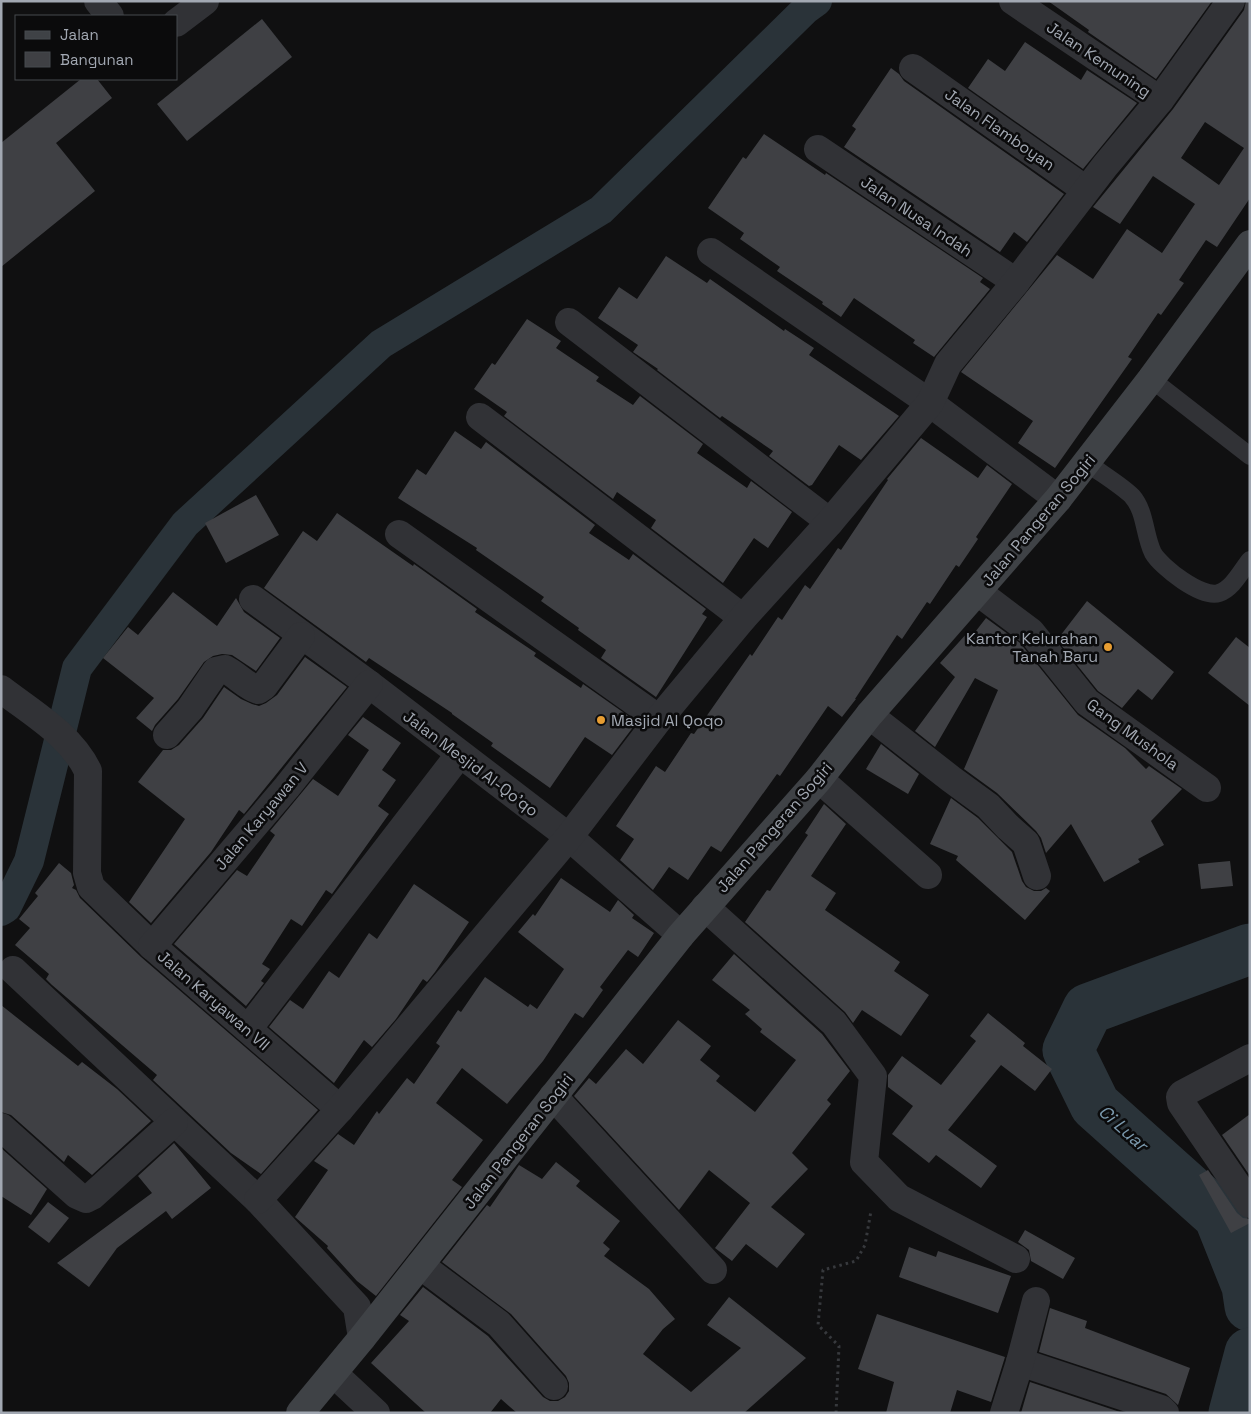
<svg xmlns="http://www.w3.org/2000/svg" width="1251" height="1414" font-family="'Space Grotesk',sans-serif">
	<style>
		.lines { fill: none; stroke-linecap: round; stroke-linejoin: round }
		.canal { stroke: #2a3339; stroke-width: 30 }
		.river { stroke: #2a3339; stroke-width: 51 }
		.building { fill: #3f4044; fill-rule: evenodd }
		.path { stroke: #37393d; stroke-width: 3; stroke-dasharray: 2.5 4; stroke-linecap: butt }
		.lane { stroke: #313236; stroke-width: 18 }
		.street { stroke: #313236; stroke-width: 28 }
		.secondary { stroke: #3f4246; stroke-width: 28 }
		.poi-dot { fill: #e79d32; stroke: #0b0b0c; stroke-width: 2 }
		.labels { text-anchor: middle; stroke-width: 5; stroke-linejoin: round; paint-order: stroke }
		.street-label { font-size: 16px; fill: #a2a8b2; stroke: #0b0b0c }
		.poi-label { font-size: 16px; fill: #a2a8b2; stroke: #0b0b0c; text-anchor: end }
		.water-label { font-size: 18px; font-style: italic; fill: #7a98ac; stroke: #0b0b0c }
	</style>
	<rect width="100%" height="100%" fill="#101011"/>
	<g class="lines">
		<!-- canal -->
		<polyline class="canal" points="1,911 6,908 29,861 77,668 185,524 381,344 601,210 806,9 817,1"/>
		<!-- river -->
		<g class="river">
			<polyline points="1250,949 1088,1009 1068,1050 1095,1105 1219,1216 1247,1286 1250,1306"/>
			<polyline points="1234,1413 1250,1353"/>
		</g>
	</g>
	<!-- building -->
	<g class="building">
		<polygon points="1048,1 1212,1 1156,79 1088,32 1089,30"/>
		<path d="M1246,1H1250V198L1217,247L1206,240L1179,280L1184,283L1161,315L1158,313L1128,357L1132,359L1055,468L1018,443L1033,421L961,372L1057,255L1093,279L1127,229L1162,253L1195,204L1153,176L1120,224L1093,207L1173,109L1244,10ZM1205,122L1244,148L1219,185L1181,158Z"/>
		<polygon points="262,19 292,57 187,141 157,104"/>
		<polygon points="1025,42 1081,80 1087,70 1137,103 1083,169 968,88 988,59 1005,71"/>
		<polygon points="891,68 899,74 904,81 1064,194 1027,242 1014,232 1000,252 844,147 856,129 852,126"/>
		<polygon points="81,79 97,79 112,98 56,143 95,191 1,267 1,143"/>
		<polygon points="764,134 825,175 826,173 983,278 980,282 990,289 934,357 913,343 915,340 854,298 841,317 822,304 823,302 777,271 780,267 740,239 744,233 708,208 743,157 746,159"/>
		<polygon points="666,256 707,283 710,279 784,331 785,329 814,348 809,355 899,416 861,460 839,445 812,485 809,486 769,456 773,451 722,416 720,418 657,370 658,369 633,352 638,345 598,318 619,287 637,299"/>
		<polygon points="527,319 561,341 556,348 599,377 596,381 633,405 640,396 703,444 697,453 747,488 751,481 792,512 768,548 754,538 723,583 651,528 656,520 617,492 613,499 504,416 507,412 474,389 492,363 495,365"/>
		<polygon points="455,431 481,449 486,442 595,525 589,533 629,560 633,554 706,609 702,614 707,617 656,697 601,658 606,650 578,630 579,628 541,601 544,597 476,550 477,548 398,498 417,469 426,475"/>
		<polygon points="921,438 978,478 987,465 1012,484 976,537 978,539 959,567 956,565 930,604 927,602 902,639 897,635 855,699 856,699 842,717 828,706 780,776 777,774 721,852 711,846 688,880 669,867 653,890 620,860 634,839 616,826 656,766 665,772 691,733 694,734 750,654 752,656 778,617 782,620 805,585 810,589 838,548 841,550 888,480 887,479"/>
		<polygon points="256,495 279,535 226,563 205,523"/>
		<polygon points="337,513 413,566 414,564 477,609 475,612 536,653 534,656 581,688 583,684 637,722 612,755 585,737 550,788 491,746 493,743 452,714 452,713 369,658 366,662 264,588 303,531 317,541"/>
		<polygon points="173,592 217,626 236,598 244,612 280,638 256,671 232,655 222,654 213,656 204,662 178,699 155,725 152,731 136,718 154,698 103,658 128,627 138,635"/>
		<polygon points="1087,601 1174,672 1152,700 1138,689 1122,708 1098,691 1057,640"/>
		<polygon points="986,618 1020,643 1078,715 1125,748 1146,769 1149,766 1182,789 1151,821 1164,845 1138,859 1140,862 1104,882 1071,824 1046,853 1041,838 1036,831 997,793 964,769 998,690 975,678 935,747 915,731 955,677 940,663 968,632 972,636"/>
		<polygon points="1236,637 1250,648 1250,706 1208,673"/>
		<polygon points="305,657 347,687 244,814 239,810 211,852 151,923 129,902 185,819 138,782 163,750 171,750 179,745 203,718 224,687 241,699 252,704 259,706 266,703 277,695"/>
		<polygon points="363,717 401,743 382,770 396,780 378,806 389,814 332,894 326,890 302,926 291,919 262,964 270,969 261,981 264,983 246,1006 174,944 237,870 247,876 275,835 270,831 313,779 338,796 369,750 348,735"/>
		<polygon points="881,744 919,774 908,794 866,769"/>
		<polygon points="951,798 978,818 1012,852 1022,881 1026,887 1034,891 1041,891 1046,888 1050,891 1025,920 956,860 958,856 930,844"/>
		<polygon points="824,804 846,824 811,876 836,893 825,910 900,962 894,971 929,995 901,1036 862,1010 853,1023 845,1012 745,922 767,890 770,891 808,835 805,833"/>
		<polygon points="1230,861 1233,886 1201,889 1198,864"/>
		<polygon points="59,863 71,873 74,885 72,888 76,890 80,898 141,957 318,1110 261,1174 231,1153 153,1080 157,1075 52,985 46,979 49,974 15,945 30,928 19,919 38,896 35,893"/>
		<polygon points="561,878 610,912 618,900 634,915 632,918 654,933 638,957 628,950 600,987 603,990 583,1018 575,1013 543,1061 507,1104 462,1068 436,1103 483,1140 452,1180 462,1187 376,1296 357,1281 327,1248 328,1246 295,1217 328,1170 314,1161 338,1134 354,1145 377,1111 379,1114 407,1078 414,1084 440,1046 436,1043 458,1010 461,1012 485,977 528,1007 530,1004 537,1009 564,969 518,932 533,914 535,916"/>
		<polygon points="414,884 469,922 435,972 427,982 423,979 396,1019 372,1047 364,1040 334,1083 269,1027 290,1000 303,1009 329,971 339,978 369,933 377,939"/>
		<polygon points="734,954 822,1034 850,1071 827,1100 831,1104 792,1153 808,1169 771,1207 805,1234 777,1268 746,1244 732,1261 715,1248 750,1203 709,1170 679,1210 574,1096 589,1078 596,1084 626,1049 643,1064 678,1020 711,1046 700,1060 720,1076 716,1081 755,1112 796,1060 760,1032 762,1029 745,1014 750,1010 712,980"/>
		<polygon points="1,1005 78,1066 82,1062 117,1089 151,1121 92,1175 68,1155 64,1162 11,1115 1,1112"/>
		<polygon points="988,1013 1025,1043 1023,1046 1052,1069 1035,1091 1001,1065 948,1130 997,1166 981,1188 936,1155 929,1163 892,1134 913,1106 888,1087 888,1075 902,1056 941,1085 976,1041 970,1036"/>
		<polygon points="1250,1114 1250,1176 1222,1135"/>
		<polygon points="174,1143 211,1188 172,1219 166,1211 117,1248 89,1287 57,1263 152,1193 138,1176"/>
		<polygon points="1,1148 47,1189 31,1215 1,1196"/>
		<polygon points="556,1162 580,1181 576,1186 620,1221 603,1243 610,1249 604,1256 649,1289 675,1319 663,1329 643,1354 691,1392 741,1348 707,1325 729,1297 806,1358 744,1413 517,1413 501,1399 490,1413 426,1413 371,1363 409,1321 400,1315 423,1287 488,1336 543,1397 550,1401 558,1401 565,1397 569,1391 569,1383 566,1376 511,1314 442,1262 487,1205 490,1207 519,1165 542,1179"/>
		<polygon points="1208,1170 1237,1213 1243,1218 1250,1219 1250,1223 1231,1233 1199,1175"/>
		<polygon points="48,1202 69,1218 49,1243 28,1227"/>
		<polygon points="1025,1230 1075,1258 1063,1279 1031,1261 1029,1250 1018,1242"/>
		<polygon points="909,1247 936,1257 938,1251 1011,1276 998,1313 899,1277"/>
		<polygon points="1050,1308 1087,1321 1085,1328 1190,1368 1178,1405 1166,1394 1039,1352"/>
		<polygon points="877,1314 1005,1357 991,1402 957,1390 950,1413 886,1413 894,1382 858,1369"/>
		<polygon points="1030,1382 1123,1413 1021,1413"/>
	</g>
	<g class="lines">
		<!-- path -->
		<polyline class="path" points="836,1413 839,1346 818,1325 823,1270 856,1261 865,1245 871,1211"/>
		<!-- lane -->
		<g class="lane">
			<polyline points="1151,379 1250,456"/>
			<path d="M1086,462C1099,472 1121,485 1132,496C1146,512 1144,535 1153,553C1161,567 1202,599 1219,593C1233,588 1241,571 1250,560"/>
		</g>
		<!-- street -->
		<g class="street">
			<polyline points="98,1 110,16"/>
			<polyline points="1013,1 1160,100"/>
			<polyline points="176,23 205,1"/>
			<polyline points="913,68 1086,190"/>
			<polyline points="818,149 1016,282"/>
			<polyline points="711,252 930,403 1058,499"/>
			<polyline points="569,322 830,522"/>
			<polyline points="480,417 743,618"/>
			<polyline points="399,534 659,719"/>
			<polyline points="978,592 1031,632 1087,702 1207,788"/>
			<polyline points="253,599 369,684 569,837 681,935"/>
			<path d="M1,689C32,713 71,735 88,771L87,873L91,887L152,946L340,1109"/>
			<polyline points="869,715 951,779 988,806 1008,827 1026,843 1037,876"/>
			<path d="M167,735L190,709L216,671L225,669C237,675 246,686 258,690L264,686L301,636"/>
			<polyline points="819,779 928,875"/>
			<polyline points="705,907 834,1023 873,1076 864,1162 899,1198 1016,1259"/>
			<polyline points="152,946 287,787 369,684"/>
			<polyline points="13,970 258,1200 357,1307 362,1338"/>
			<polyline points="248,1029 459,755"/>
			<polyline points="1250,1058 1182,1094 1180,1097 1181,1103 1250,1204"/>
			<polyline points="553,1096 713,1270"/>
			<polyline points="1,1127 77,1195 86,1199 92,1196 174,1122"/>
			<polyline points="258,1200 340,1109 569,837 659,719 743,618 830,522 930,403 948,364 1016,282 1105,166 1160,100 1231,1"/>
			<polyline points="420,1265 499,1324 554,1386"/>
			<polyline points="1020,1362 1161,1409 1165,1413"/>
			<polyline points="333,1373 376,1413"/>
			<polyline points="1004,1413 1020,1362 1036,1301"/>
		</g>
		<!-- secondary -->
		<polyline class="secondary" points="300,1413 362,1338 681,935 819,779 869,715 1058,499 1151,379 1250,244"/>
	</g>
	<!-- markers -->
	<g class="poi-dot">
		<circle cx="1108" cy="647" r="5"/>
		<circle cx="601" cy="720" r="5"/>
	</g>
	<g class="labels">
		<!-- street labels -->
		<g class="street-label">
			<text transform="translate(1099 59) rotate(34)" y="6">Jalan Kemuning</text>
			<text transform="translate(1000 129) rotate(35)" y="6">Jalan Flamboyan</text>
			<text transform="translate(917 216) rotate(34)" y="6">Jalan Nusa Indah</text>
			<text transform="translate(1038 520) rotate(-50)" y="6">Jalan Pangeran Sogiri</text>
			<text transform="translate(1133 734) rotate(36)" y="6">Gang Mushola</text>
			<text transform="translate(471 763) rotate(37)" y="6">Jalan Mesjid Al-Qo'qo</text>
			<text transform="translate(261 816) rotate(-50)" y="6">Jalan Karyawan V</text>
			<text transform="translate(774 827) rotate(-49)" y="6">Jalan Pangeran Sogiri</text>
			<text transform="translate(214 1000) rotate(41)" y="6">Jalan Karyawan VII</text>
			<text transform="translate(518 1141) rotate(-52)" y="6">Jalan Pangeran Sogiri</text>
		</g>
		<!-- poi labels -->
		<g class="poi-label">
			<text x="1098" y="644">Kantor Kelurahan<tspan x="1098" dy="18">Tanah Baru</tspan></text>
			<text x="611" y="726" text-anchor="start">Masjid Al Qoqo</text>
		</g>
		<!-- water labels -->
		<g class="water-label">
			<text transform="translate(1123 1128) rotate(42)" y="6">Ci Luar</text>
		</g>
	</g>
	<!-- border -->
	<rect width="1251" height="1414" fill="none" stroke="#a2a8b2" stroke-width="5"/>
	<!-- legend -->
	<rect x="15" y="15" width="162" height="65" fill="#0b0b0c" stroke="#474a4e"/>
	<rect x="25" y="31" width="25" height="8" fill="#3f4246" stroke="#474a4e"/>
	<text x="60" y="40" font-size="15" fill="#a2a8b2">Jalan</text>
	<rect x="25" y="52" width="25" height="15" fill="#3f4044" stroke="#474a4e"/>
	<text x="60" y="65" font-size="15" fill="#a2a8b2">Bangunan</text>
</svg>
